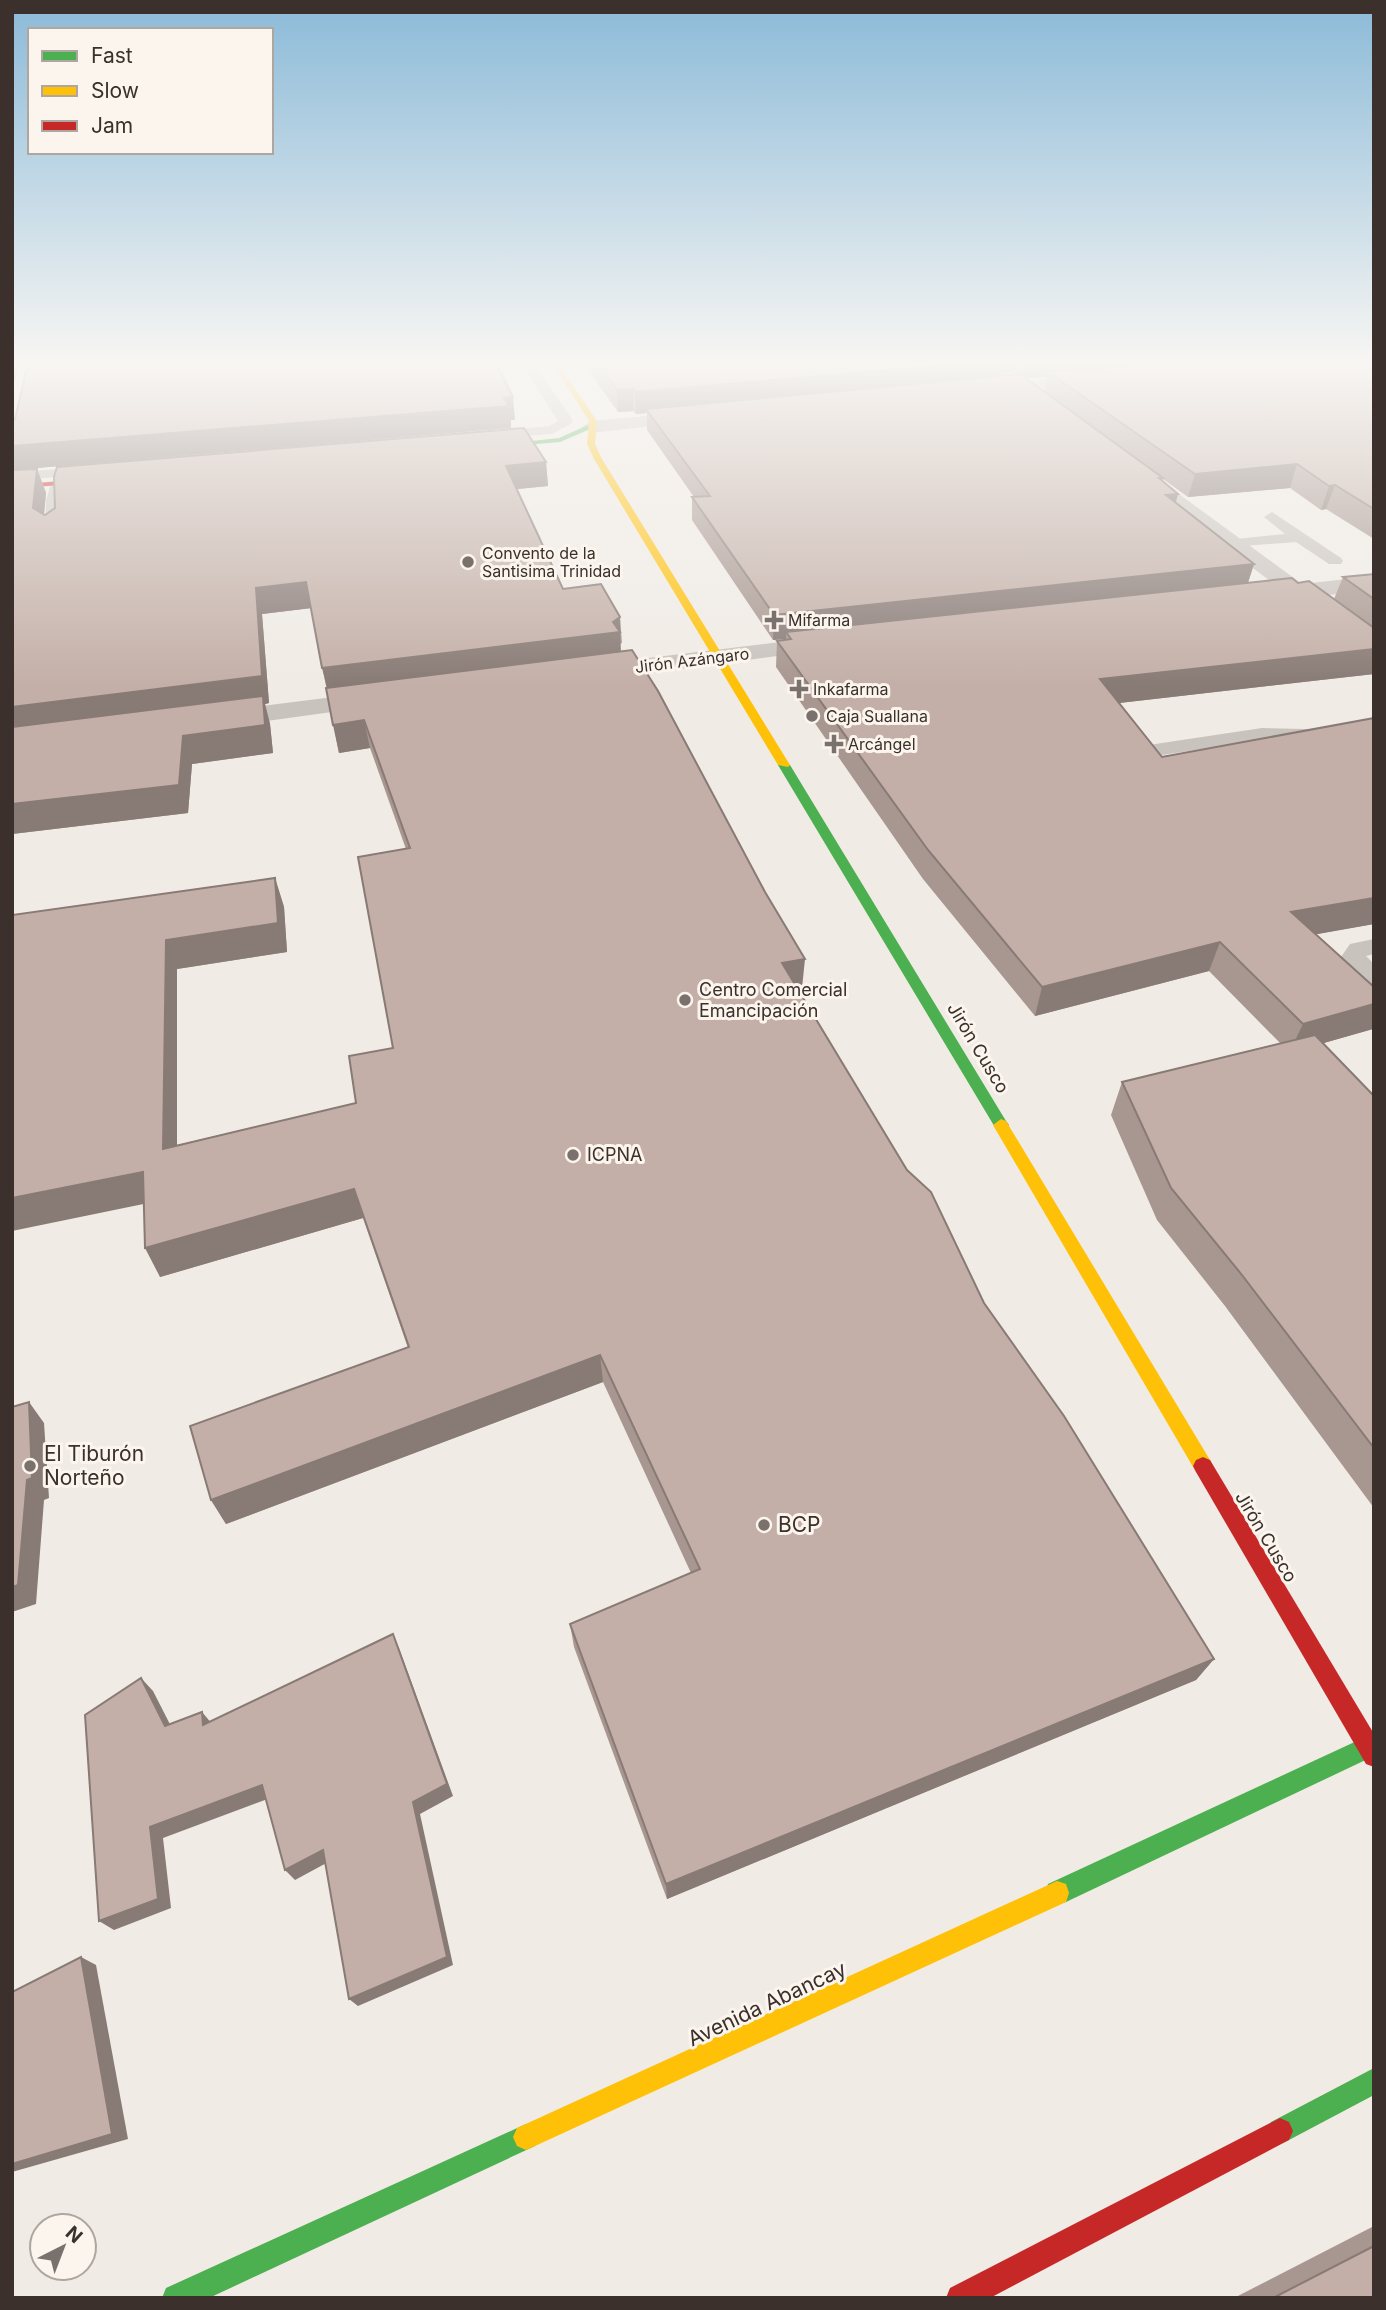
<svg xmlns="http://www.w3.org/2000/svg" width="1386" height="2310" font-family="Inter,sans-serif">
	<style>
		.lines { fill: none; stroke-linecap: round; stroke-linejoin: round }
		.lane { fill: #c9c3be; fill-rule: evenodd }
		.street { fill: #c9c3be; fill-rule: evenodd }
		.fast { fill: #4caf50; fill-rule: evenodd }
		.slow { fill: #ffc107; fill-rule: evenodd }
		.jam { fill: #c62828; fill-rule: evenodd }
		.wall { fill: #a89690; fill-rule: evenodd }
		.shaded-wall { fill: #887a75 }
		.building { fill: #c3afa7; stroke: #887a75; stroke-width: 2 }
		.poi-dot { fill: #7a716c; stroke: #fbf5ee; stroke-width: 2.5 }
		.labels { text-anchor: middle; stroke-width: 6; stroke-linejoin: round; paint-order: stroke }
		.far-poi-label { font-size: 16px; fill: #3b302b; stroke: #fbf5ee; text-anchor: start }
		.far-street-label { font-size: 16px; fill: #3b302b; stroke: #fbf5ee }
		.poi-label { font-size: 18px; fill: #3b302b; stroke: #fbf5ee; text-anchor: start }
		.street-label { font-size: 18px; fill: #3b302b; stroke: #fbf5ee }
		.near-poi-label { font-size: 21px; fill: #3b302b; stroke: #fbf5ee; text-anchor: start }
		.near-street-label { font-size: 21px; fill: #3b302b; stroke: #fbf5ee }
	</style>
	<rect width="100%" height="100%" fill="#f0ebe5"/>
	<g class="lines">
		<!-- lane -->
		<g class="lane">
			<polygon points="521,363 533,363 572,419 572,423 552,434 484,439 482,436 489,432 549,426 558,421"/>
			<polygon points="93,466 100,470 98,473 12,481 12,473"/>
			<polygon points="58,479 65,483 60,501 61,533 53,538 45,533 46,501 51,483"/>
			<polygon points="1272,512 1341,558 1343,561 1341,564 1329,564 1296,542 1230,547 1228,544 1236,539 1285,534 1264,517"/>
			<polygon points="1374,726 1374,738 1349,742 1262,740 1142,758 1135,756 1132,752 1135,748 1142,746 1262,728 1349,730"/>
			<polygon points="1374,939 1374,954 1366,956 1374,964 1374,986 1365,984 1341,957 1350,944"/>
		</g>
		<!-- street -->
		<g class="street">
			<polygon points="1096,375 1102,376 1105,380 1102,384 982,395 973,390 982,385"/>
			<polygon points="699,411 705,412 708,416 705,420 591,433 582,427 591,421"/>
			<polygon points="1135,465 1142,467 1302,584 1374,576 1374,590 1319,596 1374,635 1374,654 1365,652 1293,598 1268,601 1260,599 1257,594 1260,589 1277,586 1128,475 1125,471"/>
			<polygon points="829,636 838,638 841,643 838,648 590,681 581,678 577,673 581,668 590,665"/>
			<polygon points="381,691 390,694 394,699 390,704 215,728 206,726 202,720 206,714 215,712"/>
		</g>
		<!-- fast -->
		<g class="fast">
			<polygon points="588,425 595,427 560,442 480,449 476,447 559,438"/>
			<polygon points="784,762 790,765 1006,1121 1009,1125 1006,1129 996,1129 778,765"/>
			<polygon points="1374,1733 1374,1756 1066,1902 1057,1905 1048,1902 1045,1893 1048,1884"/>
			<polygon points="1374,2068 1374,2095 1289,2140 1280,2144 1271,2140 1267,2131 1271,2122"/>
			<polygon points="526,2124 535,2128 539,2137 535,2146 209,2298 162,2298 166,2288"/>
		</g>
		<!-- slow -->
		<g class="slow">
			<polygon points="552,363 558,363 597,421 595,444 602,459 790,765 788,767 778,765 594,459 587,444 589,421"/>
			<polygon points="1001,1119 1006,1121 1210,1460 1213,1466 1210,1472 1203,1475 1196,1472 993,1125"/>
			<polygon points="1057,1881 1066,1884 1069,1893 1066,1902 535,2146 526,2150 517,2146 513,2137 517,2128"/>
		</g>
		<!-- jam -->
		<g class="jam">
			<polygon points="109,477 106,481 12,489 12,485"/>
			<polygon points="1203,1457 1210,1460 1374,1734 1374,1767 1366,1764 1196,1472 1193,1466 1196,1460"/>
			<polygon points="1280,2118 1289,2122 1293,2131 1289,2140 990,2298 946,2298 950,2288"/>
		</g>
	</g>
	<!-- wall -->
	<g class="wall">
		<path d="M583,363H1374V539L1326,509L1321,510L1290,488L1188,497L1163,479V481L1176,503L1254,564L1248,583H1298L1334,599L1343,577L1374,574V674L1119,703L1162,757L1374,718V924L1316,934L1373,1029L1323,1043L1374,1096V1508L1225,1306L1157,1220L1111,1115L1122,1082L1280,1043L1209,971L1035,1016L923,879L776,667L777,641L786,640V639L773,640L692,520V497H694L647,430V413L636,414L633,411L618,412ZM1011,372L1016,375L1002,376L1003,374ZM1047,377L1044,392L1025,378Z"/>
		<polygon points="511,420 511,428 14,470 37,469 46,493 44,515 45,515 546,462 548,486 517,489 563,589 620,617 622,643 620,644 621,652 802,988 797,989 984,1303 1214,1659 1196,1680 667,1899 574,1647 570,1624 691,1573 603,1382 226,1524 211,1500 408,1348 363,1218 160,1277 144,1204 12,915 275,878 284,907 287,952 177,969 177,1145 356,1103 393,1048 406,849 370,748 339,753 311,608 262,614 269,703 265,704 270,724 273,753 192,764 188,813 12,834 12,421 515,420"/>
		<polygon points="1374,2226 1374,2298 1234,2298"/>
	</g>
	<!-- shaded-wall -->
	<g class="shaded-wall">
		<polygon points="12,363 20,363 12,391"/>
		<polygon points="971,363 1012,363 1011,372 1003,374 1000,381 646,409 647,413 636,414 635,392"/>
		<polygon points="1027,363 1232,363 1048,372 1047,377 1024,378"/>
		<polygon points="633,389 633,411 618,412 617,390"/>
		<polygon points="513,397 515,420 511,420 511,428 12,470 12,446"/>
		<polygon points="546,462 548,486 508,490 506,466"/>
		<polygon points="1297,464 1290,488 1188,497 1195,474"/>
		<polygon points="37,469 46,493 42,533 33,508"/>
		<polygon points="1335,485 1326,509 1321,510 1329,486"/>
		<polygon points="1178,494 1172,517 1166,495"/>
		<polygon points="1254,564 1246,588 786,632 786,639 773,640 774,615"/>
		<polygon points="306,582 312,608 262,614 269,703 265,704 270,724 273,753 192,764 188,813 12,834 12,707 256,588"/>
		<polygon points="620,617 621,659 329,696 322,668 613,622"/>
		<polygon points="1374,649 1374,674 1093,706 1100,679"/>
		<polygon points="364,720 370,748 339,753 333,725"/>
		<polygon points="275,878 284,907 287,952 177,969 177,1178 163,1149 166,940"/>
		<polygon points="1374,898 1374,924 1279,941 1291,912"/>
		<polygon points="1220,942 1209,971 1035,1016 1042,987"/>
		<polygon points="805,959 802,988 780,993 782,963"/>
		<polygon points="1374,1004 1374,1027 1373,1029 1289,1053 1303,1024"/>
		<polygon points="143,1172 158,1201 12,1231 12,1198"/>
		<polygon points="354,1189 363,1218 160,1277 145,1248"/>
		<polygon points="600,1355 603,1382 226,1524 211,1500"/>
		<polygon points="29,1402 44,1423 49,1498 44,1500 36,1604 12,1612 12,1587"/>
		<polygon points="393,1634 399,1648 453,1796 420,1814 453,1965 358,2006 349,1999 413,1802"/>
		<polygon points="1214,1659 1196,1680 667,1899 666,1884"/>
		<polygon points="141,1678 153,1691 177,1738 165,1726"/>
		<polygon points="202,1712 213,1725 203,1725"/>
		<polygon points="262,1785 273,1797 163,1838 171,1908 114,1930 99,1921 150,1827"/>
		<polygon points="323,1850 332,1860 295,1880 285,1870"/>
		<polygon points="81,1957 96,1965 128,2139 12,2172 12,2164"/>
	</g>
	<!-- building -->
	<g class="building">
		<polygon points="28,363 496,363 513,397 504,398 509,406 12,446 12,421 15,419"/>
		<polygon points="597,363 971,363 635,392 633,389 617,390"/>
		<polygon points="1164,363 1374,363 1374,509 1335,485 1329,486 1297,464 1195,474 1048,372"/>
		<polygon points="1020,374 1163,478 1159,478 1178,494 1166,495 1254,564 774,615 692,497 710,496 646,409"/>
		<polygon points="524,428 546,462 506,466 563,589 601,584 620,617 613,622 620,632 322,668 306,582 256,588 262,676 12,707 12,470 37,469 33,508 45,515 55,508 54,477 57,467"/>
		<polygon points="1374,574 1374,599 1343,577"/>
		<polygon points="1292,578 1298,583 1309,581 1374,628 1374,649 1100,679 1162,757 1374,718 1374,898 1291,912 1374,987 1374,1004 1303,1024 1220,942 1042,987 928,850 777,641 791,639 786,632"/>
		<polygon points="632,650 658,691 765,892 805,959 782,963 907,1170 931,1192 984,1303 1064,1416 1214,1659 666,1884 570,1624 700,1569 600,1355 211,1500 190,1426 409,1347 354,1189 145,1248 143,1172 12,1198 12,915 275,878 278,923 166,940 163,1149 356,1103 349,1056 393,1048 358,857 410,848 364,720 333,725 326,688"/>
		<polygon points="263,696 265,725 183,736 179,785 12,804 12,727"/>
		<polygon points="1315,1035 1374,1096 1374,1448 1242,1275 1171,1188 1122,1082"/>
		<polygon points="29,1402 32,1478 27,1480 18,1585 12,1587 12,1407"/>
		<polygon points="393,1634 447,1784 413,1802 447,1957 349,1999 323,1850 285,1870 262,1785 150,1827 158,1899 99,1921 85,1715 141,1678 165,1726 202,1712 203,1725"/>
		<polygon points="81,1957 112,2134 12,2164 12,1992"/>
		<polygon points="1374,2246 1374,2298 1273,2298"/>
	</g>
	<!-- sky -->
	<linearGradient id="sky" x2="0" y2="1"><stop stop-color="#8bbad8"/><stop offset="0.53" stop-color="#f8f6f3"/><stop offset="1" stop-color="#f8f6f3" stop-opacity="0"/></linearGradient>
	<rect width="1386" height="686" fill="url(#sky)"/>
	<!-- markers -->
	<g class="poi-dot">
		<circle cx="468" cy="562" r="7"/>
		<path d="M770.5 609.5h7v7h7v7h-7v7h-7v-7h-7v-7h7z"/>
		<path d="M795.5 678.5h7v7h7v7h-7v7h-7v-7h-7v-7h7z"/>
		<circle cx="812" cy="716" r="7"/>
		<path d="M830.5 733.5h7v7h7v7h-7v7h-7v-7h-7v-7h7z"/>
		<circle cx="685" cy="1000" r="7"/>
		<circle cx="573" cy="1155" r="7"/>
		<circle cx="30" cy="1466" r="7"/>
		<circle cx="764" cy="1525" r="7"/>
	</g>
	<g class="labels">
		<!-- far-poi labels -->
		<g class="far-poi-label">
			<text x="482" y="559">Convento de la<tspan x="482" dy="18">Santisima Trinidad</tspan></text>
			<text x="788" y="626">Mifarma</text>
			<text x="813" y="695">Inkafarma</text>
			<text x="826" y="722">Caja Suallana</text>
			<text x="848" y="750">Arcángel</text>
		</g>
		<!-- far-street labels -->
		<g class="far-street-label">
			<text transform="translate(692 660) rotate(-7)" y="6">Jirón Azángaro</text>
		</g>
		<!-- poi labels -->
		<g class="poi-label">
			<text x="699" y="996">Centro Comercial<tspan x="699" dy="21">Emancipación</tspan></text>
			<text x="587" y="1161">ICPNA</text>
		</g>
		<!-- street labels -->
		<g class="street-label">
			<text transform="translate(978 1048) rotate(59)" y="6">Jirón Cusco</text>
			<text transform="translate(1266 1537) rotate(59)" y="6">Jirón Cusco</text>
		</g>
		<!-- near-poi labels -->
		<g class="near-poi-label">
			<text x="44" y="1461">El Tiburón<tspan x="44" dy="24">Norteño</tspan></text>
			<text x="778" y="1532">BCP</text>
		</g>
		<!-- near-street labels -->
		<g class="near-street-label">
			<text transform="translate(767 2004) rotate(-25)" y="7">Avenida Abancay</text>
		</g>
	</g>
	<!-- border -->
	<rect width="1386" height="2310" fill="none" stroke="#3b302b" stroke-width="28"/>
	<!-- legend -->
	<rect x="28" y="28" width="245" height="126" fill="#fbf5ee" stroke="#aea6a0" stroke-width="2"/>
	<rect x="42" y="51" width="35" height="10" fill="#4caf50" stroke="#aea6a0" stroke-width="2"/>
	<text x="91" y="63" font-size="21" fill="#3b302b">Fast</text>
	<rect x="42" y="86" width="35" height="10" fill="#ffc107" stroke="#aea6a0" stroke-width="2"/>
	<text x="91" y="98" font-size="21" fill="#3b302b">Slow</text>
	<rect x="42" y="121" width="35" height="10" fill="#c62828" stroke="#aea6a0" stroke-width="2"/>
	<text x="91" y="133" font-size="21" fill="#3b302b">Jam</text>
	<!-- north arrow -->
	<g transform="translate(63 2247) rotate(42)"><circle r="33" fill="#fbf5ee" stroke="#aea6a0" stroke-width="2"/>
	<path d="M0-5L12 26L0 18L-12 26Z" fill="#7a716c"/>
	<text y="-10" font-size="19" font-weight="bold" text-anchor="middle" fill="#3b302b">N</text>
	</g>
</svg>
